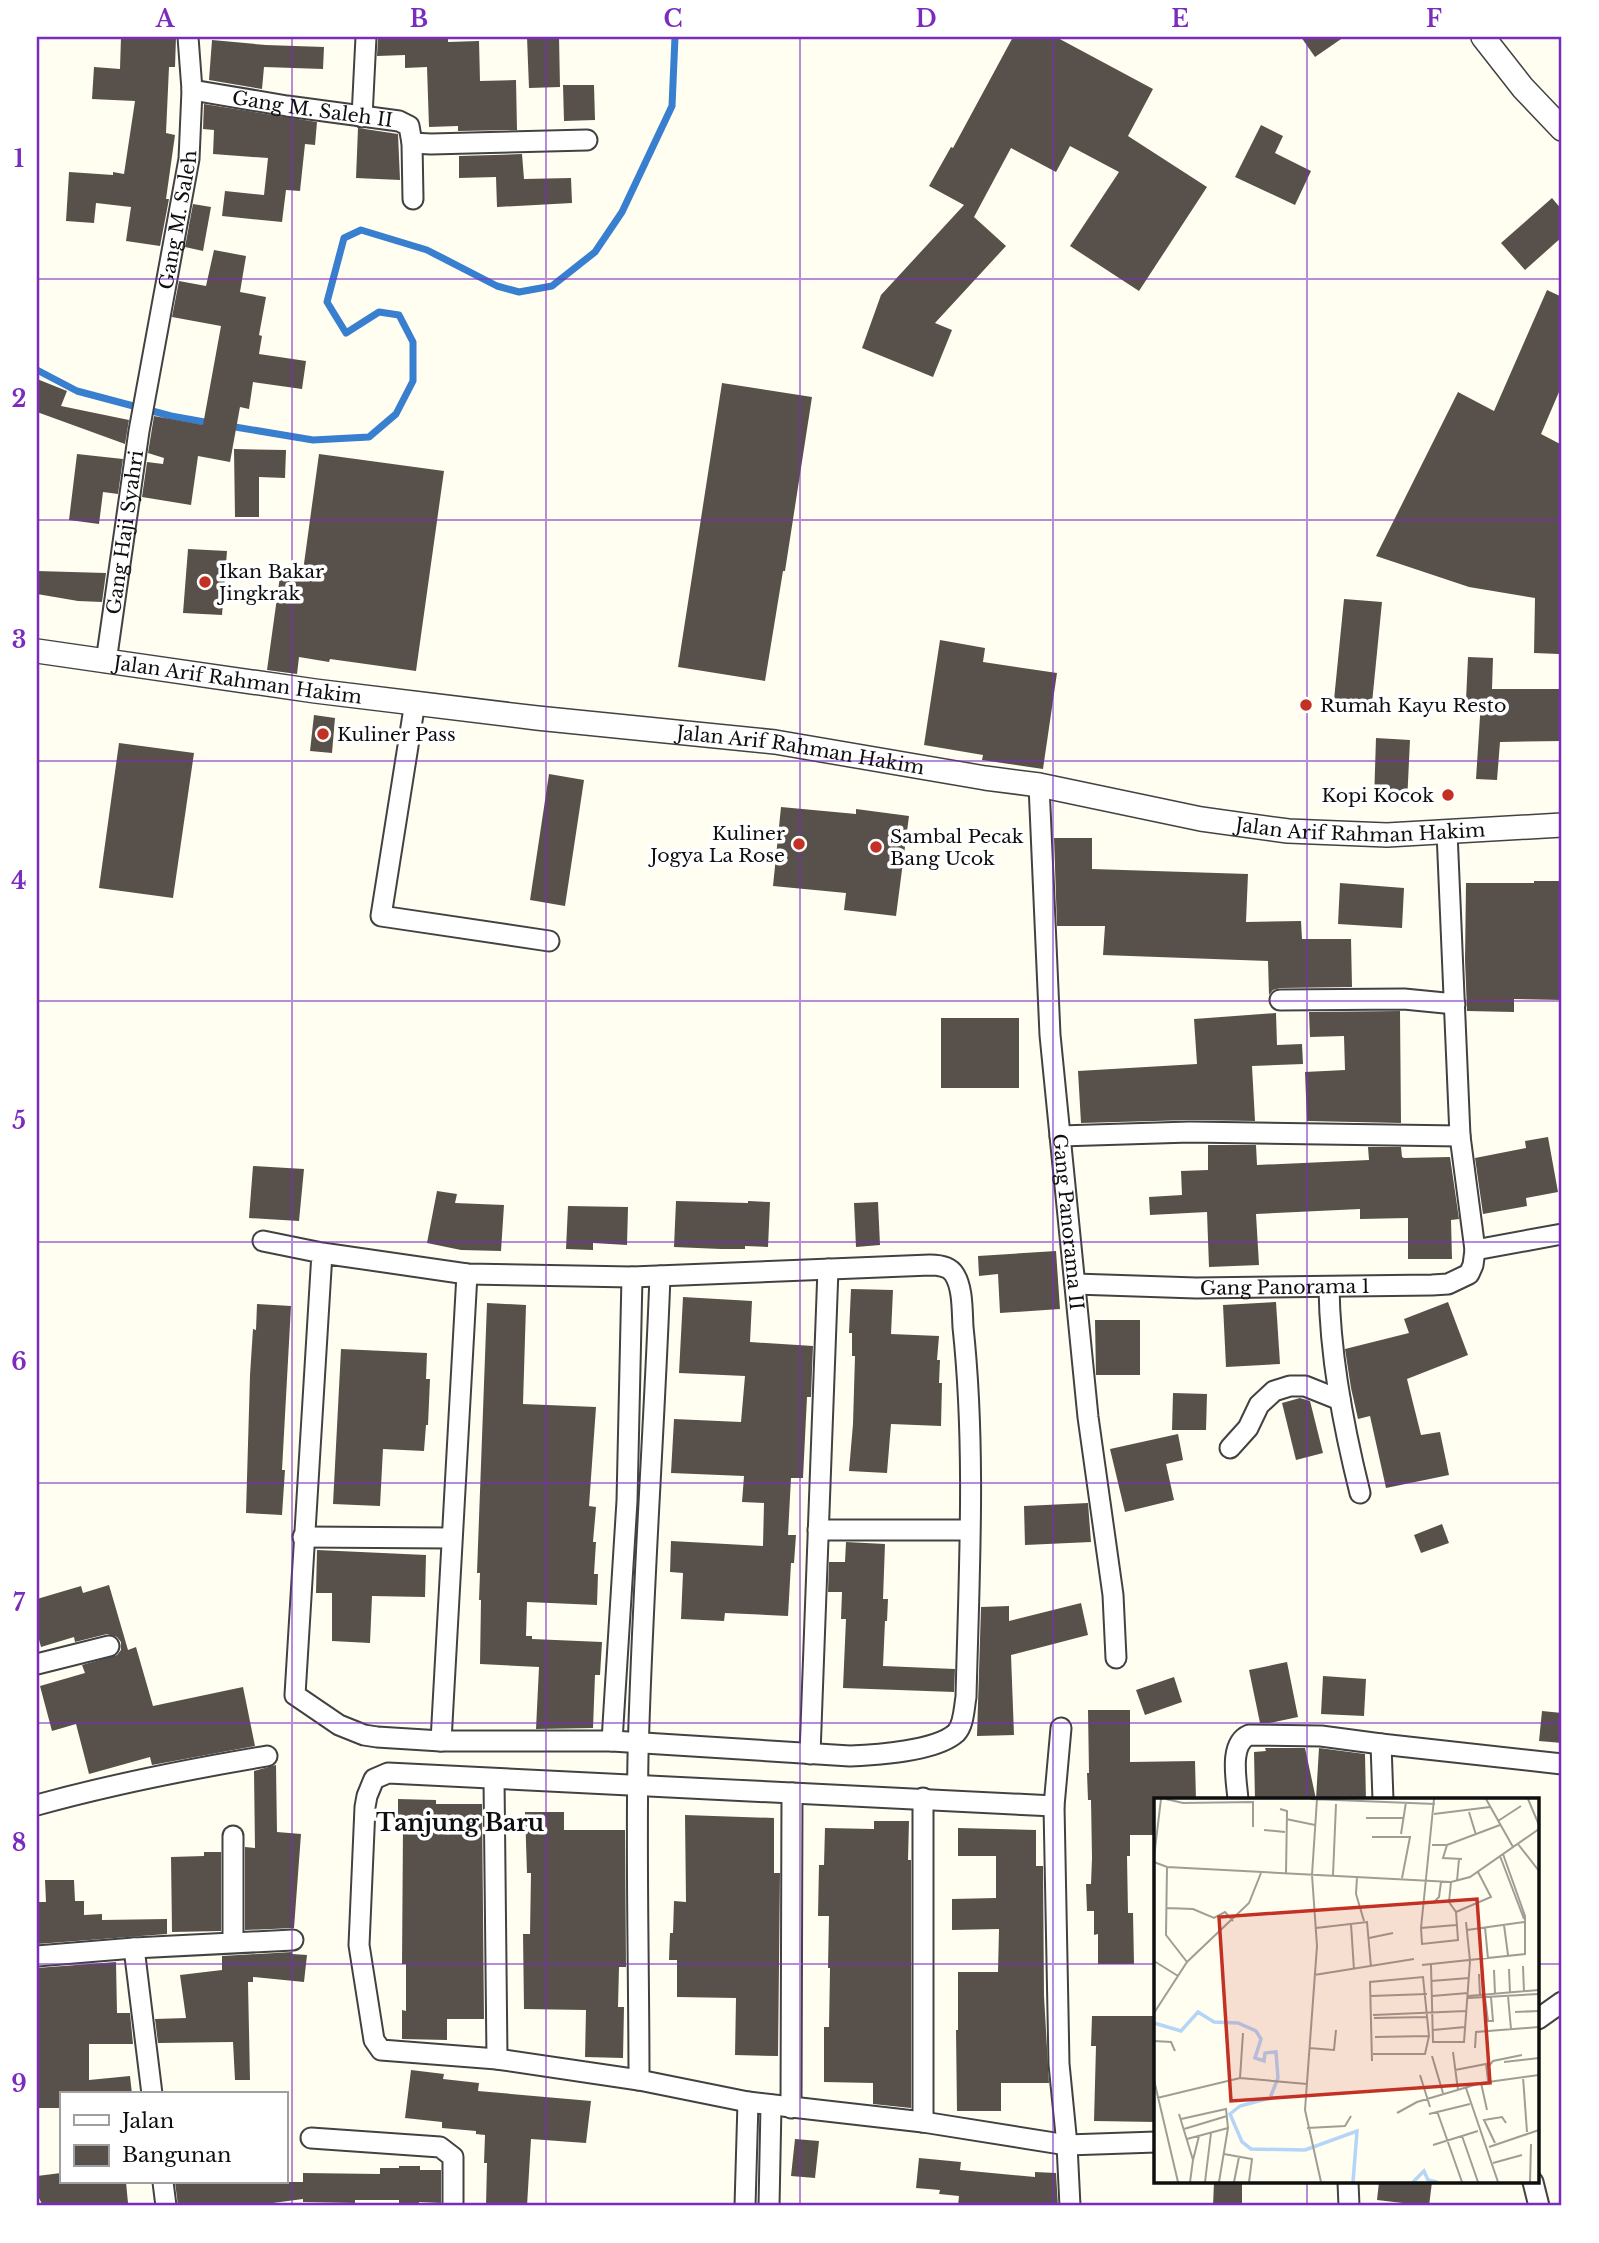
<svg xmlns="http://www.w3.org/2000/svg" width="1599" height="2243" font-family="'Libre Baskerville',serif">
	<style>
		.lines { fill: none; stroke-linecap: round; stroke-linejoin: round }
		.stream { stroke: #397fd0; stroke-width: 7 }
		.building { fill: #58514b }
		.minor-casing { stroke: #424242; stroke-width: 23 }
		.tertiary-casing { stroke: #424242; stroke-width: 26 }
		.minor { stroke: #fff; stroke-width: 19 }
		.tertiary { stroke: #fff; stroke-width: 23 }
		.grid { fill: none; stroke: #7b2cbf; stroke-width: 2; stroke-opacity: 0.55 }
		.poi-dot { fill: #c23123; stroke: #fff; stroke-width: 2.5 }
		.labels { text-anchor: middle; stroke-width: 7; stroke-linejoin: round; paint-order: stroke }
		.street-label { font-size: 19px; fill: #0f0f0f; stroke: #fff }
		.poi-label { font-size: 19px; fill: #0f0f0f; stroke: #fff; text-anchor: start }
		.quarter-label { font-size: 23px; font-weight: bold; fill: #0f0f0f; stroke: #fff }
		.inset-river { fill: none; stroke: #b4d5f7; stroke-width: 3.5 }
		.inset-road { fill: none; stroke: #9f9e96; stroke-width: 2 }
		.view { fill: #c23123; fill-opacity: 0.15; stroke: #c23123; stroke-width: 3.5 }
		.inset-edge { fill: none; stroke: #0f0f0f; stroke-width: 3.5 }
		.neatline { fill: none; stroke: #7b2cbf; stroke-width: 2.5 }
		.grid-label { font-size: 23px; text-anchor: middle; font-weight: bold; fill: #7b2cbf }
	</style>
	<rect width="100%" height="100%" fill="#fffef0"/>
	<g class="lines">
		<!-- stream -->
		<g class="stream">
			<polyline points="37,370 77,391 171,416 210,423"/>
			<polyline points="229,426 313,440 369,437 396,414 413,381 413,342 399,315 379,312 346,333 327,302 344,238 361,230 427,250 497,286 519,292 552,286 595,252 622,212 672,106 675,37"/>
		</g>
	</g>
	<!-- building -->
	<g class="building">
		<polygon points="121,37 176,37 175,67 169,67 166,133 175,135 166,199 169,199 160,246 126,241 131,207 96,203 94,223 66,221 69,172 113,175 113,172 124,174 135,101 92,99 94,67 120,69"/>
		<polygon points="378,37 448,37 448,42 479,41 480,81 516,80 517,130 458,131 458,126 429,127 427,67 405,68 405,55 377,56"/>
		<polygon points="527,37 559,37 560,87 529,88"/>
		<polygon points="1013,37 1056,37 1153,89 1128,136 1207,187 1139,291 1070,246 1119,172 1070,146 1056,172 1011,148 974,217 1006,246 935,323 952,330 933,377 862,348 881,295 964,205 929,186 951,147 953,148"/>
		<polygon points="1301,37 1344,37 1315,57"/>
		<polygon points="212,40 266,45 324,47 323,69 264,67 262,89 209,80"/>
		<polygon points="563,85 594,85 595,120 564,121"/>
		<polygon points="204,104 317,122 315,145 305,144 300,191 286,190 282,222 222,216 225,191 264,195 268,158 213,154 214,130 203,129"/>
		<polygon points="1261,125 1283,136 1275,153 1311,171 1295,205 1235,177"/>
		<polygon points="358,128 398,134 400,180 356,178"/>
		<polygon points="522,154 524,179 571,178 572,203 497,207 496,177 459,178 459,156"/>
		<polygon points="1552,198 1562,210 1562,237 1525,270 1501,243"/>
		<polygon points="193,204 211,207 203,251 185,247"/>
		<polygon points="214,250 246,256 240,292 266,297 259,335 262,336 259,354 306,361 302,389 253,382 249,409 240,407 230,462 198,456 191,505 142,497 147,462 163,464 164,458 148,453 154,416 203,425 221,326 172,317 179,281 206,286"/>
		<polygon points="1547,290 1562,297 1562,385 1541,434 1562,445 1562,602 1559,654 1534,653 1535,598 1469,587 1376,556 1458,392 1494,411"/>
		<polygon points="37,379 67,391 61,406 129,420 125,444 37,412"/>
		<polygon points="722,383 812,397 785,571 783,571 765,681 678,667"/>
		<polygon points="234,449 286,450 285,478 259,477 259,517 235,517"/>
		<polygon points="77,454 123,459 118,494 103,492 99,524 69,520"/>
		<polygon points="319,454 444,471 416,671 330,659 329,662 299,657 297,674 267,670 281,569 303,571"/>
		<polygon points="188,549 227,551 222,615 183,613"/>
		<polygon points="37,571 106,573 102,602 78,601 37,594"/>
		<polygon points="1344,599 1382,602 1371,713 1333,710"/>
		<polygon points="940,640 985,648 983,662 1057,673 1043,769 982,760 983,755 924,745"/>
		<polygon points="1468,657 1493,658 1492,689 1562,689 1562,741 1500,742 1497,780 1476,779 1481,701 1466,700"/>
		<polygon points="314,715 335,718 332,753 310,751"/>
		<polygon points="1376,738 1410,740 1407,803 1374,801"/>
		<polygon points="119,743 194,753 173,898 99,888"/>
		<polygon points="549,774 584,780 565,906 530,900"/>
		<polygon points="781,807 856,814 856,809 909,816 896,916 844,910 846,893 773,886"/>
		<polygon points="1054,838 1092,838 1092,869 1248,874 1246,922 1301,921 1302,939 1351,939 1352,987 1280,988 1273,990 1269,995 1268,961 1103,955 1105,926 1057,926"/>
		<polygon points="1534,881 1562,881 1562,1000 1514,999 1514,1012 1467,1011 1465,960 1466,883 1534,883"/>
		<polygon points="1340,883 1404,888 1402,928 1338,924"/>
		<polygon points="1400,1011 1401,1123 1307,1121 1305,1072 1345,1070 1344,1036 1310,1037 1309,1012"/>
		<polygon points="1276,1013 1277,1045 1302,1044 1303,1064 1252,1066 1255,1121 1190,1120 1081,1123 1078,1071 1197,1064 1194,1019"/>
		<rect x="941" y="1018" width="78" height="70"/>
		<polygon points="1548,1137 1558,1192 1526,1198 1527,1206 1483,1214 1475,1158 1526,1148 1525,1141"/>
		<polygon points="1208,1145 1256,1145 1257,1165 1369,1160 1368,1147 1401,1147 1402,1157 1404,1158 1450,1157 1459,1219 1451,1220 1452,1259 1408,1259 1408,1218 1360,1219 1360,1209 1256,1214 1259,1265 1209,1267 1207,1212 1150,1215 1149,1197 1182,1195 1181,1171 1208,1170"/>
		<polygon points="253,1166 304,1169 299,1221 249,1218"/>
		<polygon points="437,1191 457,1194 455,1203 504,1205 501,1251 461,1250 427,1243"/>
		<polygon points="676,1201 748,1203 748,1201 770,1202 768,1247 745,1246 745,1249 721,1249 674,1247"/>
		<polygon points="878,1202 880,1245 856,1247 854,1203"/>
		<polygon points="568,1206 628,1207 627,1245 593,1243 593,1250 566,1249"/>
		<polygon points="1056,1251 1060,1309 1000,1313 998,1274 979,1276 978,1256"/>
		<polygon points="851,1289 893,1290 891,1334 939,1336 937,1360 940,1360 939,1383 942,1383 941,1426 891,1424 887,1473 849,1471 853,1424 855,1356 852,1356 852,1333 849,1333"/>
		<polygon points="683,1297 752,1301 750,1342 813,1346 811,1397 807,1397 803,1478 791,1478 788,1535 796,1535 794,1563 791,1563 788,1616 725,1613 724,1621 681,1619 683,1573 670,1572 671,1541 763,1546 764,1503 742,1502 744,1476 671,1473 674,1419 741,1422 745,1376 679,1373"/>
		<polygon points="1276,1302 1280,1364 1226,1367 1223,1305"/>
		<polygon points="1448,1302 1468,1355 1407,1379 1421,1435 1440,1432 1449,1475 1386,1488 1370,1416 1358,1419 1351,1388 1345,1349 1409,1333 1404,1319"/>
		<polygon points="487,1303 526,1305 523,1404 596,1407 589,1506 596,1507 593,1542 596,1542 594,1574 598,1574 597,1605 527,1602 526,1636 532,1636 532,1639 602,1642 600,1675 595,1675 593,1728 536,1729 539,1667 480,1664 481,1600 479,1600 480,1573 477,1573 478,1545"/>
		<polygon points="257,1304 291,1306 282,1470 285,1470 282,1515 246,1513 250,1375 253,1329 256,1330"/>
		<polygon points="1095,1320 1140,1320 1140,1375 1096,1375"/>
		<polygon points="341,1349 427,1353 426,1379 430,1379 428,1425 426,1425 424,1451 383,1449 380,1506 333,1504"/>
		<polygon points="1173,1393 1207,1394 1206,1430 1172,1430"/>
		<polygon points="1300,1398 1310,1401 1323,1453 1296,1460 1282,1403"/>
		<polygon points="1178,1434 1183,1460 1166,1464 1174,1500 1125,1512 1110,1449"/>
		<polygon points="1088,1503 1091,1542 1025,1545 1024,1506"/>
		<polygon points="1442,1524 1449,1543 1421,1553 1414,1535"/>
		<polygon points="846,1542 885,1544 883,1599 888,1599 887,1621 885,1621 883,1666 955,1669 954,1692 843,1688 846,1619 841,1619 842,1592 828,1592 829,1562 845,1562"/>
		<polygon points="317,1550 426,1555 425,1597 372,1596 370,1643 332,1641 332,1593 316,1593"/>
		<polygon points="109,1585 128,1650 136,1647 153,1706 243,1687 255,1746 152,1765 150,1757 89,1774 76,1724 52,1731 40,1686 85,1673 82,1665 117,1655 121,1650 121,1642 117,1637 107,1634 75,1642 74,1637 41,1647 37,1632 37,1599 81,1586 83,1593"/>
		<polygon points="1081,1603 1088,1635 1011,1655 1014,1735 977,1736 981,1607 1009,1606 1009,1621"/>
		<polygon points="1287,1662 1298,1717 1270,1723 1260,1723 1249,1670"/>
		<polygon points="1323,1676 1366,1679 1364,1716 1321,1714"/>
		<polygon points="1174,1677 1182,1702 1145,1715 1136,1690"/>
		<polygon points="1088,1710 1130,1710 1130,1762 1195,1761 1196,1800 1156,1800 1156,1835 1130,1835 1130,1856 1127,1856 1128,1913 1133,1913 1134,1964 1098,1964 1098,1934 1094,1935 1094,1911 1087,1911 1086,1884 1091,1884 1092,1858 1091,1800 1088,1800 1087,1773 1089,1773"/>
		<polygon points="1542,1711 1562,1713 1562,1743 1539,1741"/>
		<polygon points="1265,1748 1305,1748 1316,1799 1319,1748 1365,1754 1366,1800 1255,1800 1254,1752 1266,1751"/>
		<polygon points="276,1765 277,1832 301,1834 294,1928 245,1930 245,1847 255,1848 254,1771"/>
		<polygon points="398,1799 436,1800 436,1804 482,1804 484,2019 447,2019 447,2040 402,2039 402,2010 406,2011 406,1964 402,1964 403,1826 398,1826"/>
		<polygon points="525,1812 564,1812 564,1830 625,1830 626,1967 619,1967 618,2007 624,2007 623,2058 585,2057 586,2010 524,2009 523,1934 530,1934 531,1873 527,1873"/>
		<polygon points="685,1815 774,1818 774,1873 780,1873 778,2056 735,2055 736,1998 677,1997 677,1960 669,1960 670,1933 673,1933 674,1901 686,1902"/>
		<polygon points="874,1821 909,1821 908,1860 911,1860 911,2108 873,2104 873,2083 824,2082 824,2027 829,2027 830,1968 828,1968 829,1916 818,1916 819,1865 824,1865 825,1828 874,1829"/>
		<polygon points="958,1828 1036,1830 1036,1866 1043,1866 1044,1996 1049,2083 1001,2083 1001,2111 957,2111 956,2030 958,2030 958,1972 998,1972 999,1929 952,1930 952,1899 996,1898 996,1856 958,1856"/>
		<polygon points="204,1852 221,1852 221,1931 172,1932 171,1857 204,1856"/>
		<polygon points="45,1880 74,1880 75,1901 84,1901 84,1915 102,1914 102,1920 167,1919 167,1934 37,1944 37,1902 46,1902"/>
		<polygon points="292,1952 292,1954 307,1955 304,1982 253,1977 253,1982 248,1982 250,2080 235,2080 233,2042 158,2043 155,2019 186,2018 180,1975 222,1970 222,1956"/>
		<polygon points="116,1962 117,2013 130,2013 133,2044 89,2044 89,2080 130,2076 132,2094 61,2094 61,2108 37,2108 37,1968"/>
		<polygon points="1092,2016 1156,2016 1156,2122 1094,2121 1096,2046 1091,2046"/>
		<polygon points="411,2070 444,2074 443,2079 479,2083 478,2091 591,2101 586,2143 531,2139 527,2206 486,2206 487,2163 484,2163 485,2135 476,2134 476,2131 442,2128 442,2122 405,2118"/>
		<polygon points="795,2139 819,2141 815,2178 791,2176"/>
		<polygon points="919,2158 961,2162 960,2170 1035,2177 1035,2172 1056,2173 1058,2206 992,2204 992,2206 958,2206 959,2196 939,2194 940,2190 916,2188"/>
		<polygon points="399,2166 420,2166 420,2170 441,2170 441,2203 419,2202 419,2206 399,2206 399,2200 355,2200 355,2203 303,2202 303,2199 250,2206 178,2206 175,2182 303,2182 303,2173 380,2174 380,2168 399,2168"/>
		<polygon points="61,2173 61,2182 126,2182 128,2203 95,2206 43,2206 37,2194 37,2176"/>
		<polygon points="1214,2182 1242,2182 1242,2206 1213,2206"/>
		<polygon points="1379,2182 1432,2182 1429,2206 1377,2200"/>
	</g>
	<g class="lines">
		<!-- minor casing -->
		<g class="minor-casing">
			<g id="minor">
				<path id="s1" d="M192,90L287,106L399,121L409,126L412,143L413,199"/>
				<polyline points="362,117 366,37"/>
				<polyline points="412,143 431,144 587,140"/>
				<path id="s2" d="M106,662L139,431L189,159L192,90L188,37"/>
				<polyline points="415,702 381,916 549,941"/>
				<path id="s3" d="M1039,785L1050,1035L1088,1417L1113,1595L1116,1658"/>
				<polyline points="1280,1000 1404,999 1455,1004"/>
				<polyline points="1060,1136 1190,1132 1460,1136"/>
				<path d="M263,1241L322,1253L467,1274L632,1277L930,1265C939,1265 949,1266 954,1274C963,1287 962,1311 963,1327C976,1449 969,1574 966,1697C964,1708 964,1725 956,1733C936,1751 876,1755 850,1756L612,1741H441L377,1737L364,1735L339,1725L295,1695L322,1253"/>
				<polyline points="1475,1250 1562,1234"/>
				<path id="s4" d="M1075,1284L1196,1288L1432,1285L1448,1284L1469,1274L1473,1265L1475,1250L1460,1136L1447,832"/>
				<path d="M1329,1287C1330,1357 1343,1425 1360,1493"/>
				<polyline points="1230,1448 1248,1428 1259,1405 1274,1391 1290,1386 1305,1386 1340,1400"/>
				<polyline points="818,1530 969,1530"/>
				<polyline points="303,1537 451,1538"/>
				<polyline points="37,1664 109,1646"/>
				<polyline points="1061,1728 1054,1806 1059,2064 1067,2145 1070,2206"/>
				<polyline points="441,1741 467,1274"/>
				<polyline points="612,1741 627,1501 632,1277"/>
				<polyline points="1381,1744 1562,1764"/>
				<polyline points="810,1754 828,1269"/>
				<polyline points="494,1779 497,2059"/>
				<polyline points="923,1798 923,2122"/>
				<path d="M1238,1800C1237,1782 1228,1744 1249,1735L1321,1736L1381,1744L1383,1800"/>
				<path d="M37,1805C113,1784 189,1769 267,1756"/>
				<polyline points="1054,1806 388,1773 374,1779 367,1796 365,1807 359,1945 374,2040 381,2050 497,2059 639,2080 748,2102 923,2122 1067,2145 1156,2142"/>
				<polyline points="233,1942 233,1836"/>
				<polyline points="134,1948 152,2094"/>
				<polyline points="37,1956 134,1948 293,1940"/>
				<polyline points="1538,2019 1562,2002"/>
				<path d="M639,2080C639,1972 636,1864 638,1757C642,1597 654,1437 660,1276"/>
				<polyline points="791,2108 792,1793"/>
				<polyline points="311,2138 440,2147 453,2157 453,2206"/>
				<polyline points="163,2182 166,2206"/>
				<polyline points="1348,2182 1349,2206"/>
				<polyline points="1533,2182 1539,2206"/>
				<polyline points="745,2206 748,2102"/>
				<polyline points="769,2206 771,2105"/>
			</g>
		</g>
		<!-- tertiary casing -->
		<g class="tertiary-casing">
			<g id="tertiary">
				<polyline points="1483,37 1523,88 1562,129"/>
				<path id="s5" d="M37,651L315,691L537,718L775,742L985,778L1039,785L1201,819L1288,831L1387,835L1562,825"/>
			</g>
		</g>
		<!-- minor -->
		<use href="#minor" class="minor"/>
		<!-- tertiary -->
		<use href="#tertiary" class="tertiary"/>
	</g>
	<!-- grid -->
	<path class="grid" d="M292,37V2206M546,37V2206M800,37V2206M1053,37V2206M1307,37V1800M37,279H1562M37,520H1562M37,761H1562M37,1001H1562M37,1242H1562M37,1483H1562M37,1723H1562M37,1964H1156M1538,1964H1562M1307,2182V2206"/>
	<!-- markers -->
	<g class="poi-dot">
		<circle cx="205" cy="582" r="7"/>
		<circle cx="1306" cy="705" r="7"/>
		<circle cx="323" cy="734" r="7"/>
		<circle cx="1448" cy="795" r="7"/>
		<circle cx="799" cy="844" r="7"/>
		<circle cx="876" cy="847" r="7"/>
	</g>
	<g class="labels">
		<!-- street labels -->
		<g class="street-label">
			<text dy="7" stroke="none"><textPath href="#s1" startOffset="122">Gang M. Saleh II</textPath></text>
			<text dy="7" stroke="none"><textPath href="#s2" startOffset="448">Gang M. Saleh</textPath></text>
			<text dy="7" stroke="none"><textPath href="#s2" startOffset="131">Gang Haji Syahri</textPath></text>
			<text dy="7" stroke="none"><textPath href="#s5" startOffset="203">Jalan Arif Rahman Hakim</textPath></text>
			<text dy="7" stroke="none"><textPath href="#s5" startOffset="770">Jalan Arif Rahman Hakim</textPath></text>
			<text dy="7" stroke="none"><textPath href="#s5" startOffset="1337">Jalan Arif Rahman Hakim</textPath></text>
			<text dy="7" stroke="none"><textPath href="#s3" startOffset="438">Gang Panorama II</textPath></text>
			<text dy="7" stroke="none"><textPath href="#s4" startOffset="210">Gang Panorama 1</textPath></text>
		</g>
		<!-- poi labels -->
		<g class="poi-label">
			<text x="219" y="578">Ikan Bakar<tspan x="219" dy="22">Jingkrak</tspan></text>
			<text x="1320" y="712">Rumah Kayu Resto</text>
			<text x="337" y="741">Kuliner Pass</text>
			<text x="1434" y="802" text-anchor="end">Kopi Kocok</text>
			<text x="785" y="840" text-anchor="end">Kuliner<tspan x="785" dy="22">Jogya La Rose</tspan></text>
			<text x="890" y="843">Sambal Pecak<tspan x="890" dy="22">Bang Ucok</tspan></text>
		</g>
		<!-- quarter labels -->
		<g class="quarter-label">
			<text x="460" y="1831">Tanjung Baru</text>
		</g>
	</g>
	<!-- overview -->
	<g transform="translate(1154 1798)">
		<rect width="385" height="385" fill="#fffef0"/>
		<path class="inset-river" d="M0,225L27,233L44,214L60,224L84,225L102,233L107,241L101,260L110,263L111,255L122,254L124,280L116,300L86,308L76,316L88,344L97,351L151,352L203,333L199,384M259,384L270,373L274,382L283,384"/>
		<path class="inset-road" d="M12,1L29,5L99,4V29M157,1L281,6M163,1L158,77L163,148L151,312L167,384M332,1L359,49M374,1L385,27M126,11L133,13L132,76M315,14L322,37M280,16L336,9M212,20H250M132,21L161,27M344,23L367,8M110,32L131,34M247,36L252,4M218,39H256L248,80M364,46L385,73M278,47H293L346,27M293,47L289,60L308,61M346,58L370,121M0,59L7,1M0,64L13,69L297,84L316,79L385,31M13,69L12,137L33,164M179,77L182,6M203,79L202,96L210,123M303,83L305,61M297,84L295,104L302,114L304,142L268,146L267,130L302,127M279,105L285,99L287,84M12,110L39,111L60,120L71,114L79,123M302,114L337,99L324,74M197,126L200,172M350,127L354,157M331,129L334,161M162,130L213,124L217,169M267,130L280,1M313,132L370,124M215,140L239,135M0,163L24,178M268,167L371,156V118L349,56M277,167L279,244H310L316,163L312,124M369,168L370,194M355,171L356,195M340,172L341,196M325,176L326,198M160,177L260,161M277,183L315,180M217,198L273,196M278,198L314,195M314,198L385,192M354,198L357,231M314,200L385,196M331,200L334,223H339L337,199M361,214L385,213M0,215L33,164L95,105L107,75M219,217L312,213M220,220L273,219M279,232L311,229M221,239L274,238M0,243L17,244L21,253M155,250L180,252L182,232M321,250L322,234L385,229M299,254L304,292M278,258L289,295M218,263L216,184L269,179L275,238L271,256H219M350,264L385,260M333,270L339,263L368,257M301,272L332,266L334,283M266,277L276,309M369,279L373,334M86,280L89,235M0,282L24,384M327,285L333,312M312,290L344,384M3,300L86,280L153,286M283,313L308,384M243,315L263,304L327,285L385,277M25,316L39,362L36,384M275,316L316,306M27,321L72,311L74,330L65,384M153,330L191,328L197,318M30,331L73,318M308,338L324,384M33,341L74,330M341,345L330,322L348,319L352,325M279,347L324,333M335,349L385,332M70,356L98,361L95,384M39,362L45,338M339,365L368,357M51,384L57,335M80,384L85,359M376,384L377,346"/>
		<path class="view" d="M323,101L336,285L77,303L65,119Z"/>
		<rect width="385" height="385" class="inset-edge"/>
	</g>
	<!-- border -->
	<rect width="1599" height="2243" fill="none" stroke="#ffffff" stroke-width="77"/>
	<!-- legend -->
	<rect x="60" y="2092" width="228" height="91" fill="#ffffff" stroke="#9f9f9f" stroke-width="2"/>
	<rect x="74" y="2115" width="35" height="10" fill="#ffffff" stroke="#9f9f9f" stroke-width="2"/>
	<text x="122" y="2128" font-size="21" fill="#0f0f0f">Jalan</text>
	<rect x="74" y="2145" width="35" height="21" fill="#58514b" stroke="#9f9f9f" stroke-width="2"/>
	<text x="122" y="2162" font-size="21" fill="#0f0f0f">Bangunan</text>
	<rect x="38" y="38" width="1522" height="2166" class="neatline"/>
	<g class="grid-label">
		<text x="165" y="27">A</text>
		<text x="419" y="27">B</text>
		<text x="673" y="27">C</text>
		<text x="926" y="27">D</text>
		<text x="1180" y="27">E</text>
		<text x="1434" y="27">F</text>
		<text x="19" y="167">1</text>
		<text x="19" y="407">2</text>
		<text x="19" y="648">3</text>
		<text x="19" y="889">4</text>
		<text x="19" y="1129">5</text>
		<text x="19" y="1370">6</text>
		<text x="19" y="1611">7</text>
		<text x="19" y="1851">8</text>
		<text x="19" y="2092">9</text>
	</g>
</svg>
